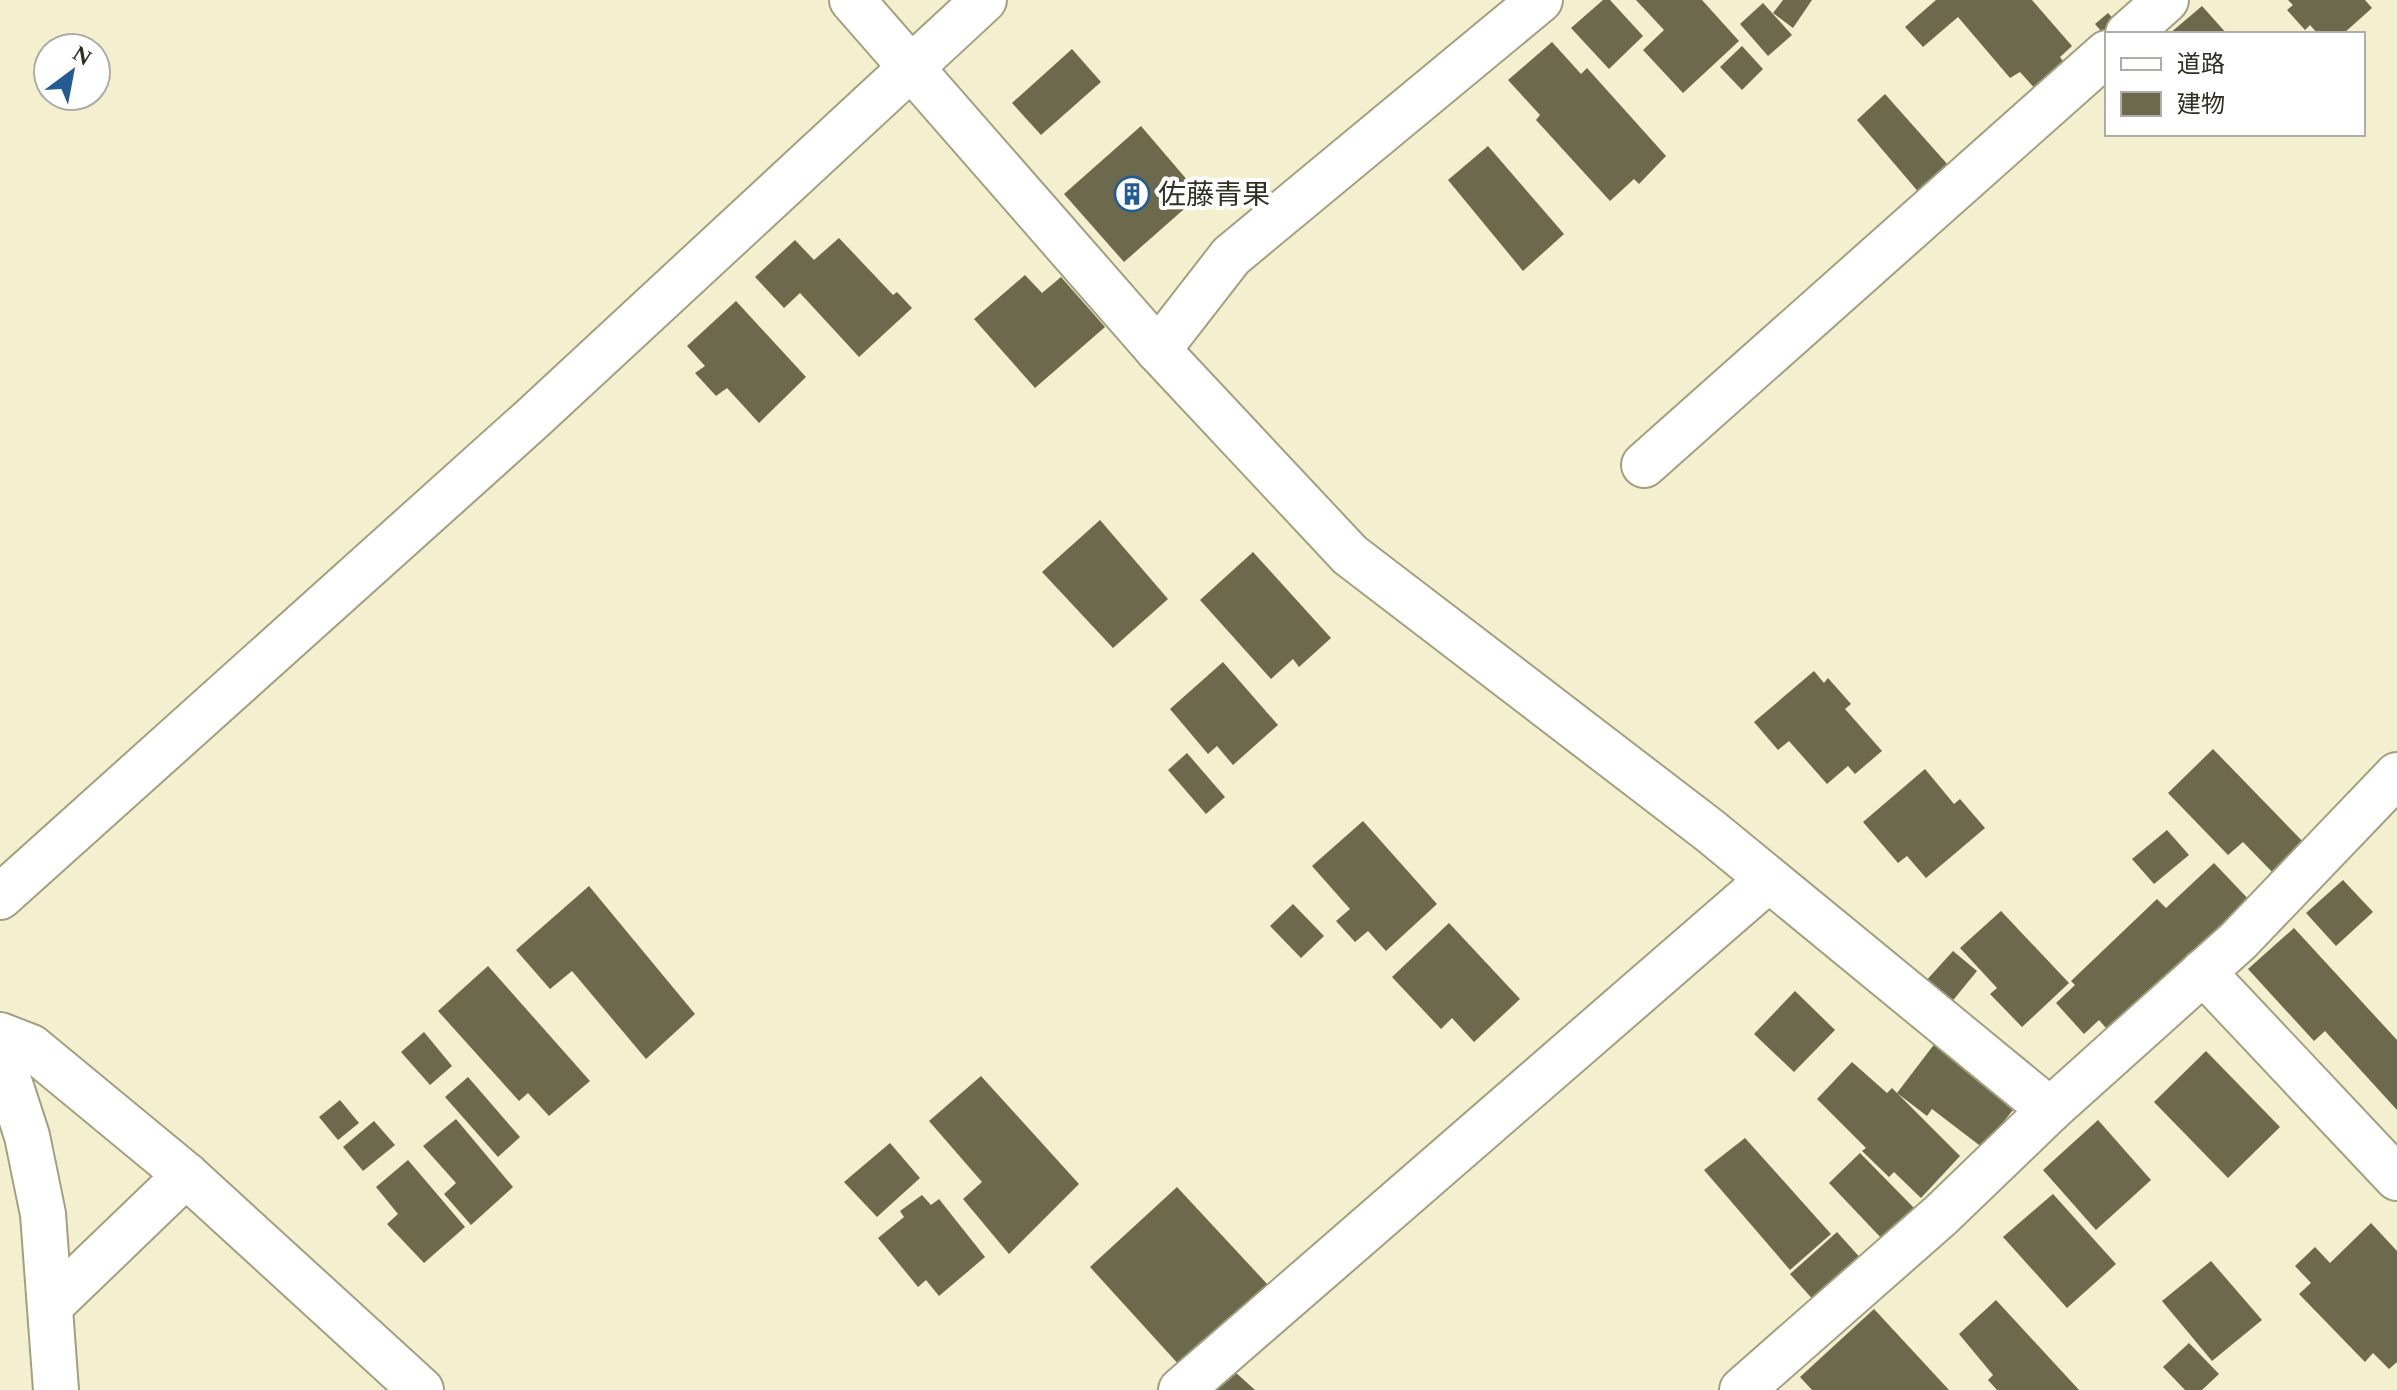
<svg xmlns="http://www.w3.org/2000/svg" width="2397" height="1390" font-family="Spectral,'Noto Sans JP',serif">
	<style>
		.building { fill: #6d694d }
		.lines { fill: none; stroke-linecap: round; stroke-linejoin: round }
		.minor-casing { stroke: #a39f81; stroke-width: 48 }
		.minor { stroke: #fff; stroke-width: 44 }
		.labels { text-anchor: middle; stroke-width: 8; stroke-linejoin: round; paint-order: stroke }
		.poi-label { font-size: 28px; fill: #312f23; stroke: #fff; text-anchor: start }
	</style>
	<rect width="100%" height="100%" fill="#f3efcf"/>
	<!-- building -->
	<g class="building">
		<polygon points="1603,0 1610,0 1643,36 1609,69 1571,28"/>
		<polygon points="1636,0 1702,0 1739,41 1683,93 1643,50 1664,30"/>
		<polygon points="1783,0 1812,0 1793,28 1773,13"/>
		<polygon points="1936,0 2032,0 2072,46 2060,57 2067,66 2038,92 2020,72 2010,78 1958,17 1923,47 1905,27"/>
		<polygon points="2288,0 2365,0 2372,8 2343,34 2318,34 2310,25 2305,30 2287,10 2293,5"/>
		<polygon points="1763,3 1792,35 1768,56 1740,24"/>
		<polygon points="2202,6 2227,34 2169,34"/>
		<polygon points="2108,13 2120,26 2107,38 2095,24"/>
		<polygon points="1552,42 1581,74 1587,68 1666,156 1639,184 1634,179 1610,201 1536,120 1540,115 1508,80"/>
		<polygon points="1742,46 1763,69 1742,90 1720,67"/>
		<polygon points="1072,49 1101,82 1041,135 1012,103"/>
		<polygon points="1885,94 1957,175 1927,202 1857,120"/>
		<polygon points="1141,126 1200,195 1124,262 1064,194"/>
		<polygon points="1488,146 1564,234 1523,271 1448,180"/>
		<polygon points="839,238 893,295 897,292 912,308 859,357 800,293 784,308 755,277 795,240 814,260"/>
		<polygon points="1025,275 1042,293 1061,277 1105,327 1035,388 974,319"/>
		<polygon points="736,301 806,377 759,423 727,388 716,396 695,373 705,366 687,346"/>
		<polygon points="1100,520 1168,599 1113,648 1042,572"/>
		<polygon points="1253,552 1331,638 1299,667 1293,659 1271,679 1200,600"/>
		<polygon points="1223,662 1278,725 1233,765 1217,746 1208,754 1170,709"/>
		<polygon points="1814,671 1824,683 1828,678 1851,704 1845,709 1882,751 1855,774 1848,766 1827,784 1789,741 1778,750 1754,722"/>
		<polygon points="2213,749 2308,847 2277,877 2243,842 2228,855 2168,793"/>
		<polygon points="1187,753 1225,797 1206,814 1168,770"/>
		<polygon points="1925,769 1954,804 1960,799 1985,828 1926,878 1907,856 1898,863 1863,822"/>
		<polygon points="1363,821 1437,904 1386,951 1368,931 1355,942 1336,921 1350,909 1312,866"/>
		<polygon points="2167,830 2189,855 2154,884 2132,859"/>
		<polygon points="2214,863 2253,904 2113,1036 2099,1020 2084,1034 2056,1003 2075,985 2071,981 2157,899 2166,908"/>
		<polygon points="2343,880 2373,912 2336,946 2306,913"/>
		<polygon points="589,886 695,1014 646,1059 572,971 550,989 516,950"/>
		<polygon points="1293,904 1324,936 1301,958 1270,926"/>
		<polygon points="2001,911 2069,983 2022,1027 1990,994 1997,988 1960,948"/>
		<polygon points="1449,923 1520,999 1474,1042 1452,1018 1441,1029 1392,977"/>
		<polygon points="2294,928 2397,1040 2397,1110 2325,1031 2314,1041 2248,969"/>
		<polygon points="1953,951 1977,971 1950,1004 1924,983"/>
		<polygon points="488,966 590,1081 549,1116 528,1093 519,1101 438,1011"/>
		<polygon points="1795,991 1835,1030 1794,1072 1754,1034"/>
		<polygon points="424,1032 452,1066 430,1085 401,1052"/>
		<polygon points="1939,1038 2020,1101 1983,1148 1932,1109 1927,1116 1897,1093"/>
		<polygon points="2206,1051 2280,1127 2228,1178 2154,1102"/>
		<polygon points="1852,1062 1887,1093 1892,1088 1960,1156 1921,1198 1894,1172 1889,1177 1862,1151 1866,1148 1817,1099"/>
		<polygon points="981,1076 1079,1184 1009,1254 963,1199 982,1182 929,1121"/>
		<polygon points="468,1077 520,1137 498,1157 445,1097"/>
		<polygon points="340,1100 359,1123 338,1140 319,1117"/>
		<polygon points="456,1119 513,1187 471,1225 444,1194 456,1183 423,1146"/>
		<polygon points="2098,1120 2151,1180 2096,1230 2043,1170"/>
		<polygon points="374,1121 395,1145 363,1171 343,1147"/>
		<polygon points="1745,1138 1831,1234 1790,1270 1704,1170"/>
		<polygon points="890,1143 920,1178 877,1217 844,1182"/>
		<polygon points="1860,1153 1917,1211 1884,1241 1829,1183"/>
		<polygon points="408,1160 465,1227 424,1263 387,1224 398,1214 376,1187"/>
		<polygon points="1177,1187 1269,1286 1181,1367 1090,1267"/>
		<polygon points="2053,1194 2116,1264 2067,1308 2003,1237"/>
		<polygon points="922,1195 931,1205 939,1199 985,1257 939,1296 926,1280 918,1287 878,1238 904,1217 900,1211"/>
		<polygon points="2371,1223 2397,1251 2397,1362 2389,1369 2373,1353 2365,1362 2299,1294 2311,1283 2295,1266 2315,1247 2330,1263"/>
		<polygon points="1837,1232 1864,1262 1817,1304 1790,1274"/>
		<polygon points="2211,1261 2262,1320 2212,1361 2162,1301"/>
		<polygon points="1996,1300 2079,1390 1997,1390 1988,1380 1993,1375 1959,1334"/>
		<polygon points="1874,1309 1949,1390 1812,1390 1800,1377"/>
		<polygon points="2189,1343 2219,1374 2202,1390 2185,1390 2163,1367"/>
		<polygon points="1234,1371 1255,1390 1216,1390"/>
	</g>
	<g class="lines">
		<!-- minor casing -->
		<g class="minor-casing">
			<g id="minor">
				<polyline points="852,0 1158,350 1350,555 1709,830 2050,1110"/>
				<polyline points="2128,34 2166,0"/>
				<polyline points="1158,350 1231,256 1540,0"/>
				<polyline points="1644,465 2107,53"/>
				<polyline points="0,897 533,418 984,0"/>
				<polyline points="2203,972 2397,1178"/>
				<polyline points="0,1035 31,1047 186,1175 421,1390"/>
				<polyline points="0,1053 27,1136 43,1214 56,1390"/>
				<polyline points="51,1305 186,1175"/>
				<polyline points="1181,1390 1767,881"/>
				<polyline points="1742,1390 1941,1215 2050,1110 2238,941 2397,775"/>
			</g>
		</g>
		<!-- minor -->
		<use href="#minor" class="minor"/>
	</g>
	<!-- icons -->
	<defs>
		<g id="building-ring" transform="scale(1.8)"><circle r="9.5" fill="#fff" stroke="#235c93" stroke-width="1.5"/><path d="M-4-6H4V6H1V3H-1V6H-4ZM-2.5-4.3h1.7v1.8h-1.7ZM.8-4.3h1.7v1.8H.8ZM-2.5-1h1.7V.8h-1.7ZM.8-1h1.7V.8H.8Z" fill="#235c93"/></g>
	</defs>
	<g fill-rule="evenodd">
		<use href="#building-ring" x="1132" y="194"/>
	</g>
	<g class="labels">
		<!-- poi labels -->
		<g class="poi-label">
			<text x="1158" y="204">佐藤青果</text>
		</g>
	</g>
	<!-- legend -->
	<rect x="2105" y="32" width="260" height="104" fill="#ffffff" stroke="#adaca7" stroke-width="2"/>
	<rect x="2121" y="58" width="40" height="12" fill="#ffffff" stroke="#adaca7" stroke-width="2"/>
	<text x="2177" y="72" font-size="24" fill="#312f23">道路</text>
	<rect x="2121" y="92" width="40" height="24" fill="#6d694d" stroke="#adaca7" stroke-width="2"/>
	<text x="2177" y="112" font-size="24" fill="#312f23">建物</text>
	<!-- north arrow -->
	<g transform="translate(72 72) rotate(32)"><circle r="38" fill="#ffffff" stroke="#adaca7" stroke-width="2"/>
	<path d="M0-6L14 30L0 20L-14 30Z" fill="#235c93"/>
	<text y="-12" font-size="22" font-weight="bold" text-anchor="middle" fill="#312f23">N</text>
	</g>
</svg>
